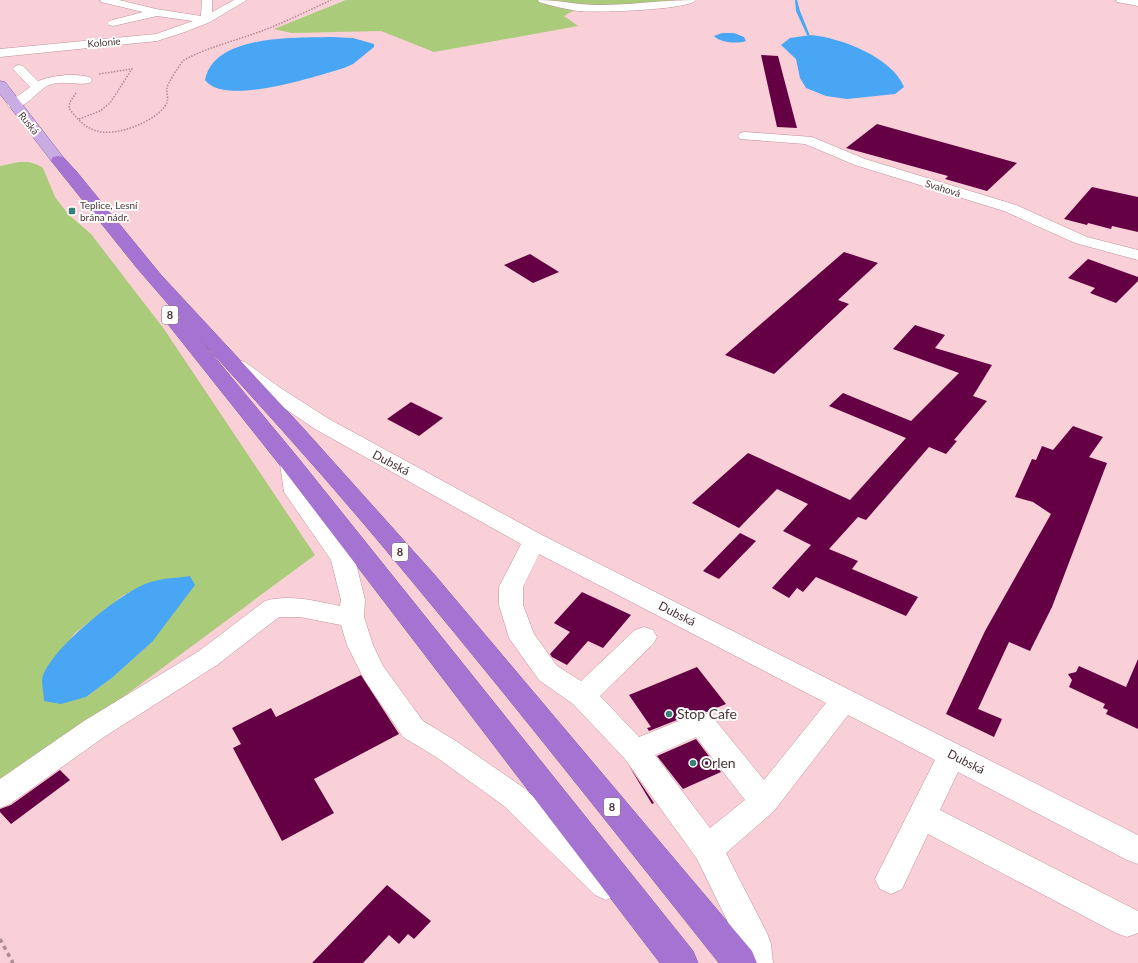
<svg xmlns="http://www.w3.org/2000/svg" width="1138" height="963" font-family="Lato,sans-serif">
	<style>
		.green { fill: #aacb79; fill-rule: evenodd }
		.water { fill: #48a6f4 }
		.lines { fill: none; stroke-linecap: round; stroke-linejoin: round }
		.stream { fill: #48a6f4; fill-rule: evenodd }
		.building { fill: #650045 }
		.minor-casing { stroke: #c1919a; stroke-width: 1 }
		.major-casing { stroke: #855e9c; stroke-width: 1 }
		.highway-casing { stroke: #855e9c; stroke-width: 1 }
		.path-far1 { stroke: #ab8c91; stroke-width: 1.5; stroke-dasharray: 1.5 1.5; stroke-linecap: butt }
		.path { stroke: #ab8c91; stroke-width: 3.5; stroke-dasharray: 4 4; stroke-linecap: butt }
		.minor { fill: #fff; fill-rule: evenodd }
		.major { fill: #c9ace4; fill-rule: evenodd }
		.highway { fill: #a574d2; fill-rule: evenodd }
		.poi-dot { fill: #398079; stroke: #fdfdfd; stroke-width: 1.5 }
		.labels { text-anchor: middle; stroke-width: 4; stroke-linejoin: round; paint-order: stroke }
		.far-street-label { font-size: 10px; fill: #4a3639; stroke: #fdfdfd }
		.far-poi-label { font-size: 10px; fill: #4a3639; stroke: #fdfdfd; text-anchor: start }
		.shield { fill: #fdfdfd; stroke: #807274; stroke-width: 1 }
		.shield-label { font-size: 11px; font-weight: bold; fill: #4a3639 }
		.street-label { font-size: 12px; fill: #4a3639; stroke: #fdfdfd }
		.near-poi-label { font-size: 14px; fill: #4a3639; stroke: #fdfdfd; text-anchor: start }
	</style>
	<rect width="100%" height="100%" fill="#f9d0d7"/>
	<!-- green -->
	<g class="green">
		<polygon points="346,0 678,0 639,5 580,7 564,16 578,26 434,52 381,31 292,33 274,29"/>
		<path d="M19,162H29L38,165L43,168L55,197L68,214L91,234L164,329L315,555L0,788V166ZM125,594L152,642L113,677L86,697L52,662L75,633Z"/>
	</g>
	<!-- water -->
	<g class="water">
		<path d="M722,33H734L744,37L746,41C738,44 720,43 714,36Z"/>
		<path d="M811,35C841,38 892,57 904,87L895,94L847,99L826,96L806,88L800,78L796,59L781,45L790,38Z"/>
		<path d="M331,37L353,38L374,44V47L353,64L344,68C316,76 225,107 205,80C214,34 295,38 331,37Z"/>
		<path d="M190,576L195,585L152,642L113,677L86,697L61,704L44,701C44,695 42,687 42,680C46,652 124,589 151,582C163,578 177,578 190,576Z"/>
	</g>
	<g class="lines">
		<!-- stream -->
		<polygon class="stream" points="795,0 797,0 800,11 810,36 807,35 796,11"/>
	</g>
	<!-- building -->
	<g class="building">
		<polygon points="761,55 778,56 797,128 777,127"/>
		<polygon points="877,124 949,144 1017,163 987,191 945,179 948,176 846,148"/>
		<polygon points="1092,187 1138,197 1138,232 1112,226 1111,229 1088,223 1087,225 1064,219"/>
		<polygon points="844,252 878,263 838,300 849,304 774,374 725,355"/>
		<polygon points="530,254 559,272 533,283 504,265"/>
		<polygon points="1088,259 1138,277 1138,281 1116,303 1090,293 1095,288 1068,278"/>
		<polygon points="915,325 945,335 935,348 992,365 973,396 987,401 954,440 957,441 946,454 929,447 866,520 858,517 829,549 858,561 852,569 918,597 906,616 816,577 803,592 797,588 789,598 772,588 811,545 783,531 808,504 777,489 739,528 692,503 748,453 850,500 906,438 829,406 843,393 911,421 959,373 893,349"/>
		<polygon points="411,402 443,418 419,436 387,419"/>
		<polygon points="1073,426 1103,437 1089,457 1107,463 1052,607 1030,651 1009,642 978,709 1002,719 994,737 946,714 985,631 1051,514 1033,502 1015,497 1032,459 1036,460 1042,446 1053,450"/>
		<polygon points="740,533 756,541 719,579 703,571"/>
		<polygon points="582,592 631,615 603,648 588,641 567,665 552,657 550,654 570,632 554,623"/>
		<polygon points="1138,659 1138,729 1106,714 1108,710 1103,708 1105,704 1069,687 1072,680 1068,674 1076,672 1079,666 1126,687"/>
		<polygon points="697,667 726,704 707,712 700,711 649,731 647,728 651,727 629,695"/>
		<polygon points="361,675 399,734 314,779 334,813 282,841 233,748 241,744 232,728 271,708 276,717"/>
		<polygon points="696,739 721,772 683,789 657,756"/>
		<polygon points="629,766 654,803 652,804"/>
		<polygon points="60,770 70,780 11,824 0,812 0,809 11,805"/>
		<polygon points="387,885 431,921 414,939 408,934 399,944 389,935 363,963 312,963"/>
	</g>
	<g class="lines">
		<!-- minor casing -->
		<g class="minor-casing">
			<g id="minor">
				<polygon points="100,0 119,0 156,9 201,16 202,0 212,0 212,12 234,0 247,0 210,22 185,32 157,41 0,57 0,49 156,34 193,21 157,16 113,26 109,25 107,23 109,21 143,12 101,2"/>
				<path d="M538,0C558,0 578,5 598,5C631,5 664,0 696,0C689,10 594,13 578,11C565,9 552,6 539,2Z"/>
				<polygon points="1116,0 1138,0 1138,6 1117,2"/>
				<path d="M19,65L23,66L38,81C54,75 74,73 90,77L92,80L90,83C77,86 60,79 47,86C35,93 25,111 9,107L7,104C12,98 24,93 30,87L13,69L15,66Z"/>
				<polygon points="745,132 812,137 865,159 1016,205 1087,237 1138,250 1138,260 1075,243 1004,211 855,165 805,144 740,139 738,136 740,133"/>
				<path d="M238,360L245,362L279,387L329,419L542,535L1138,835V864L1127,860L958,772L940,810L1138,911V933L1127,937L1116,933L928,834L902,889L891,894L880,889L875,879L935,760L848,715L774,811L726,853L767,933L771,944L773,963H739V945L697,859L625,759L573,704L539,680L509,638L499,605V587L521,544L315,429L265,395L231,370L228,366L231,362ZM539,554L826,703L764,780L711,715L701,712L639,737L600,696L653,644L657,637L653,630L644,627L635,630L581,681L557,666L534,634L523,605V587ZM696,737L745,800L710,828L655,755Z"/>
				<path d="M291,457L299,459L302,464L306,491L355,559L365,600L364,617L373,645L383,666L423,721L456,741L524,788L617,875L622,885L617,895L606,900L595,895L504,806L436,757L403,737L364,679L347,645L341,625L300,617H279L217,665L104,737L10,804L0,808V779L84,721L199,651L265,601C289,594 316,601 340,606L341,600L331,560L284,492L280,464L283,459Z"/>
			</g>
		</g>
		<!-- major casing -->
		<g class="major-casing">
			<polygon id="major" points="0,81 5,82 63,157 65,160 63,163 58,164 53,163 0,94"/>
		</g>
		<!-- highway casing -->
		<g class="highway-casing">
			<path id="highway" d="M58,156L63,157L76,171L161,275L303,428L433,573L752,951L757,963H719C602,816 486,668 364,524C310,460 254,399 198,337L299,459L693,951L698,963H660L283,469L171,328L168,324L171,320L177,318L182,320L137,268L53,163L51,160L53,157Z"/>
		</g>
		<!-- path-far1 -->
		<g class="path-far1">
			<polyline points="99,74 132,69"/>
			<path d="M76,93L70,102L69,108C75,117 85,128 97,131C116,137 154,122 165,106C170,100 166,94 167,88C167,84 182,61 184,60C210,46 239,40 267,29C289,20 310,10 331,0"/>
			<polyline points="79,119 100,111 110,103 132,69 131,67"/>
		</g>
		<!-- path -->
		<polyline class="path" points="0,939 13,963"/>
		<!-- minor -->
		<use href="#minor" class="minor"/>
		<!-- major -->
		<use href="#major" class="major"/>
		<!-- highway -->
		<use href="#highway" class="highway"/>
	</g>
	<!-- markers -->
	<g class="poi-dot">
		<rect x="68" y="207" width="8" height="8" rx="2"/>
		<circle cx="669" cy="714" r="4"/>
		<circle cx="693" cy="763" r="4"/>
	</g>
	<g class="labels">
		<!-- far-street labels -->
		<g class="far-street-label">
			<text transform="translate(104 42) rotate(-5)" y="4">Kolonie</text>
			<text transform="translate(29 123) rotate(51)" y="4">Ruská</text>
			<text transform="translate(943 188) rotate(17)" y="4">Svahová</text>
		</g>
		<!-- far-poi labels -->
		<g class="far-poi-label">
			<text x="80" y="209">Teplice, Lesní<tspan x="80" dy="12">brána nádr.</tspan></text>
		</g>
		<!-- shield labels -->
		<g class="shield">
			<rect x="162" y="306" width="16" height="18" rx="3"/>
			<rect x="392" y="543" width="16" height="18" rx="3"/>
			<rect x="604" y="798" width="16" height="18" rx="3"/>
		</g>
		<g class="shield-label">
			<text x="170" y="319">8</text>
			<text x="400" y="556">8</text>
			<text x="612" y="811">8</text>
		</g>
		<!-- street labels -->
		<g class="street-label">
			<text transform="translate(391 463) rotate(28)" y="4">Dubská</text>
			<text transform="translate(677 614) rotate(27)" y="4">Dubská</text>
			<text transform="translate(966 762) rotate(27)" y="4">Dubská</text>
		</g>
		<!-- near-poi labels -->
		<g class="near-poi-label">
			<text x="677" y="719">Stop Cafe</text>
			<text x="701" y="768">Orlen</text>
		</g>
	</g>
</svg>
